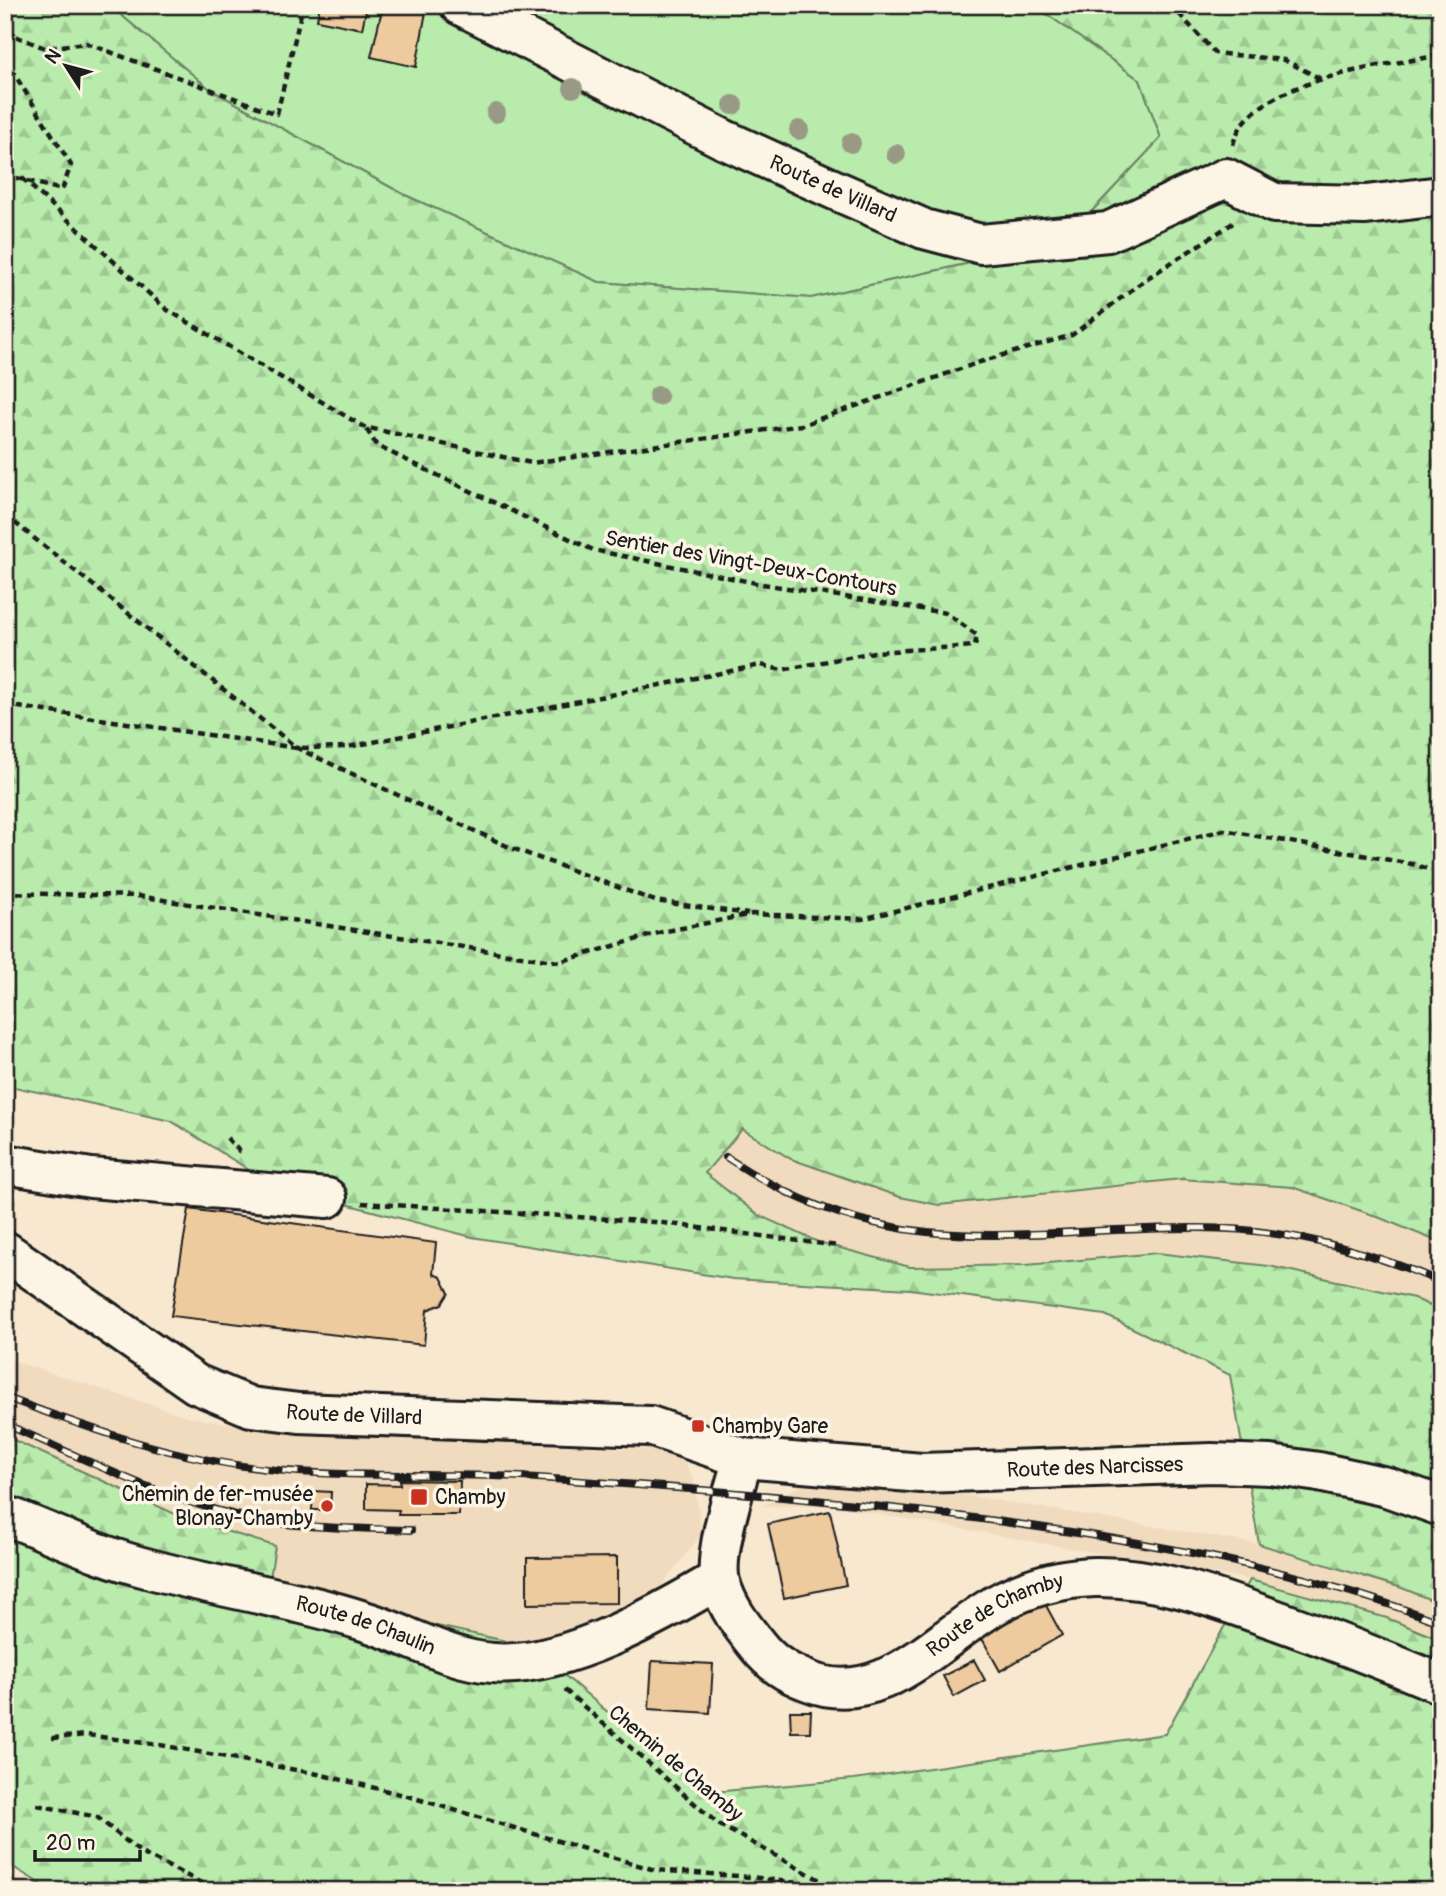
<svg xmlns="http://www.w3.org/2000/svg" width="1446" height="1896" font-family="Pangolin,sans-serif">
	<style>
		.built { fill: #f1dbbe }
		.green { fill: #b9ebac; stroke: #6a8464; stroke-width: 2 }
		.forest { fill: url(#forest-firs); stroke: #6a8464; stroke-width: 2 }
		.building { fill: #eecb9f; stroke: #1c1c1c; stroke-width: 2 }
		.lines { fill: none; stroke-linecap: round; stroke-linejoin: round }
		.minor-casing { stroke: #1c1c1c; stroke-width: 44 }
		.path { stroke: #1c1c1c; stroke-width: 4.5; stroke-dasharray: 7 5; stroke-linecap: butt }
		.minor { stroke: #fcf5e5; stroke-width: 38 }
		.rail-casing { stroke: #1c1c1c; stroke-width: 8 }
		.rail { stroke: #fcf5e5; stroke-width: 5; stroke-dasharray: 16; stroke-linecap: butt }
		.tree { fill: #999a85 }
		.poi-dot { fill: #c8321e; stroke: #fcf5e5; stroke-width: 2.5 }
		.labels { text-anchor: middle; stroke-width: 7; stroke-linejoin: round; paint-order: stroke }
		.street-label { font-size: 21px; fill: #1c1c1c; stroke: #fcf5e5 }
		.poi-label { font-size: 21px; fill: #1c1c1c; stroke: #fcf5e5; text-anchor: start }
	</style>
	<defs>
		<pattern id="forest-firs" width="22" height="20" patternUnits="userSpaceOnUse" patternTransform="scale(1.75)"><rect width="22" height="20" fill="#b9ebac"/><path d="M5 1l3.5 6h-7zM16 11l3.5 6h-7z" fill="#9ec993"/></pattern>
	</defs>
	<rect width="100%" height="100%" fill="#f8e8d0"/>
	<filter id="ink" filterUnits="userSpaceOnUse"><feTurbulence type="fractalNoise" baseFrequency=".0143" numOctaves="2"/><feDisplacementMap in="SourceGraphic" scale="14" xChannelSelector="R" yChannelSelector="G"/><feConvolveMatrix kernelMatrix="1 2 1 2 8 2 1 2 1" color-interpolation-filters="sRGB"/></filter>
	<g filter="url(#ink)">
		<!-- built -->
		<g class="built">
			<polygon points="742,1129 791,1159 900,1197 939,1205 1181,1179 1292,1187 1373,1215 1441,1243 1441,1311 1414,1298 1269,1266 1157,1253 1026,1265 910,1267 818,1242 757,1215 704,1173"/>
			<polygon points="5,1358 189,1417 281,1432 653,1450 682,1458 693,1477 702,1534 650,1600 530,1646 386,1615 270,1579 274,1546 186,1519 5,1436"/>
			<polygon points="863,1482 964,1495 1259,1544 1402,1588 1441,1604 1441,1640 1387,1618 1250,1580 832,1506 763,1506 804,1483"/>
		</g>
		<!-- green -->
		<polygon class="green" points="109,5 1034,5 1140,80 1161,138 1062,243 811,298 599,282 405,195 211,90"/>
		<!-- forest -->
		<g class="forest">
			<polygon points="5,5 109,5 211,90 405,195 599,282 811,298 1062,243 1161,138 1140,80 1034,5 1441,5 1441,1243 1373,1215 1292,1187 1181,1179 939,1205 900,1197 791,1159 742,1129 705,1173 758,1215 818,1242 910,1267 1026,1265 1157,1253 1269,1266 1414,1298 1441,1311 1441,1604 1402,1588 1259,1544 1230,1375 1105,1315 910,1289 733,1279 472,1237 273,1185 171,1121 5,1085"/>
			<polygon points="5,1436 186,1519 275,1546 270,1579 386,1615 530,1646 703,1793 854,1779 1165,1734 1250,1580 1387,1618 1441,1640 1441,1891 52,1891 5,1862"/>
		</g>
		<!-- building -->
		<g class="building">
			<polygon points="320,5 367,5 362,29 317,20"/>
			<polygon points="383,5 427,6 416,67 371,57"/>
			<polygon points="189,1209 436,1243 433,1274 441,1277 449,1293 442,1304 427,1310 424,1345 171,1316"/>
			<polygon points="400,1480 460,1481 459,1515 398,1515 399,1510 366,1509 366,1484 400,1485"/>
			<polygon points="313,1491 331,1492 330,1510 312,1510"/>
			<polygon points="830,1511 846,1585 784,1598 768,1524"/>
			<polygon points="617,1557 617,1603 527,1604 527,1558"/>
			<polygon points="1043,1600 1062,1635 1000,1671 980,1635"/>
			<polygon points="974,1660 985,1680 954,1697 943,1676"/>
			<polygon points="652,1661 713,1664 710,1713 649,1709"/>
			<polygon points="790,1711 811,1711 810,1732 791,1732"/>
		</g>
		<g class="lines">
			<!-- minor casing -->
			<g class="minor-casing">
				<g id="minor">
					<path id="s1" d="M460,5L723,139L835,190L924,229L981,244L1108,232L1226,178L1274,203L1366,205L1441,196"/>
					<polyline points="5,1164 91,1178 327,1198"/>
					<path id="s2" d="M5,1251L196,1384L251,1407L299,1413L650,1426L743,1458L922,1473L1212,1463L1270,1465L1319,1472L1387,1487L1441,1506"/>
					<path id="s3" d="M743,1458C735,1487 713,1554 720,1582C727,1607 741,1625 757,1645C771,1663 787,1673 808,1681C883,1711 940,1635 999,1603C1028,1587 1062,1578 1095,1577C1156,1576 1212,1597 1268,1617C1327,1638 1384,1660 1441,1684"/>
					<path id="s4" d="M5,1515C52,1533 101,1557 150,1569C221,1588 296,1599 367,1622C408,1635 449,1660 493,1663C563,1669 660,1614 719,1579"/>
				</g>
			</g>
			<!-- path -->
			<g class="path">
				<polyline points="1171,5 1215,53 1284,60 1321,79"/>
				<polyline points="5,32 45,48 86,43 277,114 303,5"/>
				<polyline points="5,59 71,165 62,190 5,175"/>
				<path d="M1233,145C1248,79 1385,66 1441,55"/>
				<polyline points="22,178 166,309 364,427 531,463 802,425 980,362 1072,335 1146,279 1233,223"/>
				<polyline points="5,515 297,748 509,847 655,901 748,914"/>
				<polyline points="5,705 297,748 348,747 761,665 782,670 874,652 975,646 977,635 946,613 756,583 593,550 377,446 365,427"/>
				<polyline points="5,893 138,896 559,962 662,932 752,914 862,919 1224,830 1412,864 1441,873"/>
				<polyline points="227,1138 240,1152"/>
				<polyline points="362,1203 655,1222 838,1246"/>
				<polyline points="565,1690 718,1824 840,1891"/>
				<polyline points="52,1738 87,1735 166,1746 318,1774 404,1795 655,1870 751,1877 835,1888"/>
				<polyline points="37,1805 97,1817 141,1853 218,1891"/>
			</g>
			<!-- minor -->
			<use href="#minor" class="minor"/>
			<!-- rail casing -->
			<g class="rail-casing">
				<g id="rail">
					<path d="M726,1157C894,1269 1015,1227 1199,1228C1282,1228 1364,1249 1441,1282"/>
					<path d="M5,1397C89,1429 176,1459 266,1469C356,1479 448,1472 538,1478C716,1490 894,1504 1071,1532C1197,1551 1322,1577 1441,1623"/>
					<path d="M5,1424C81,1457 159,1498 240,1516C296,1529 354,1528 411,1530"/>
				</g>
			</g>
			<!-- rail -->
			<use href="#rail" class="rail"/>
		</g>
		<!-- trees -->
		<g class="tree">
			<circle cx="573" cy="88" r="10"/>
			<circle cx="733" cy="105" r="10"/>
			<circle cx="496" cy="113" r="10"/>
			<circle cx="799" cy="130" r="10"/>
			<circle cx="851" cy="143" r="10"/>
			<circle cx="896" cy="154" r="10"/>
			<circle cx="658" cy="396" r="10"/>
		</g>
	</g>
	<!-- markers -->
	<g class="poi-dot">
		<rect x="691" y="1419" width="14" height="14" rx="3.5"/>
		<rect x="410" y="1488" width="18" height="18" rx="3.5"/>
		<circle cx="327" cy="1506" r="7"/>
	</g>
	<g class="labels">
		<!-- street labels -->
		<g class="street-label">
			<text dy="7" stroke="none"><textPath href="#s1" startOffset="416">Route de Villard</textPath></text>
			<text transform="translate(751 563) rotate(10)" y="7">Sentier des Vingt-Deux-Contours</text>
			<text dy="7" stroke="none"><textPath href="#s2" startOffset="396">Route de Villard</textPath></text>
			<text dy="7" stroke="none"><textPath href="#s2" startOffset="1143">Route des Narcisses</textPath></text>
			<text dy="7" stroke="none"><textPath href="#s3" startOffset="471">Route de Chamby</textPath></text>
			<text dy="7" stroke="none"><textPath href="#s4" startOffset="378">Route de Chaulin</textPath></text>
			<text transform="translate(676 1763) rotate(40)" y="7">Chemin de Chamby</text>
		</g>
		<!-- poi labels -->
		<g class="poi-label">
			<text x="712" y="1433">Chamby Gare</text>
			<text x="313" y="1501" text-anchor="end">Chemin de fer-musée<tspan x="313" dy="24">Blonay-Chamby</tspan></text>
			<text x="435" y="1504">Chamby</text>
		</g>
	</g>
	<!-- margin -->
	<rect width="1446" height="1896" fill="none" stroke="#fcf5e5" stroke-width="28"/>
	<rect x="14" y="14" width="1418" height="1868" fill="none" stroke="#1c1c1c" stroke-width="2.5" filter="url(#ink)"/>
	<!-- north arrow -->
	<g transform="translate(66 66) rotate(306)" stroke="#fcf5e5" stroke-width="5" paint-order="stroke">
	<path d="M0-5L12 26L0 18L-12 26Z" fill="#1c1c1c"/>
	<text y="-10" font-size="19" font-weight="bold" text-anchor="middle" fill="#1c1c1c">N</text>
	</g>
	<!-- scale -->
	<path d="M35 1850v10h105v-10" fill="none" stroke="#1c1c1c" stroke-width="3.5"/>
	<text x="46" y="1850" font-size="21" fill="#1c1c1c" stroke="#fcf5e5" stroke-width="5" paint-order="stroke">20 m</text>
</svg>
